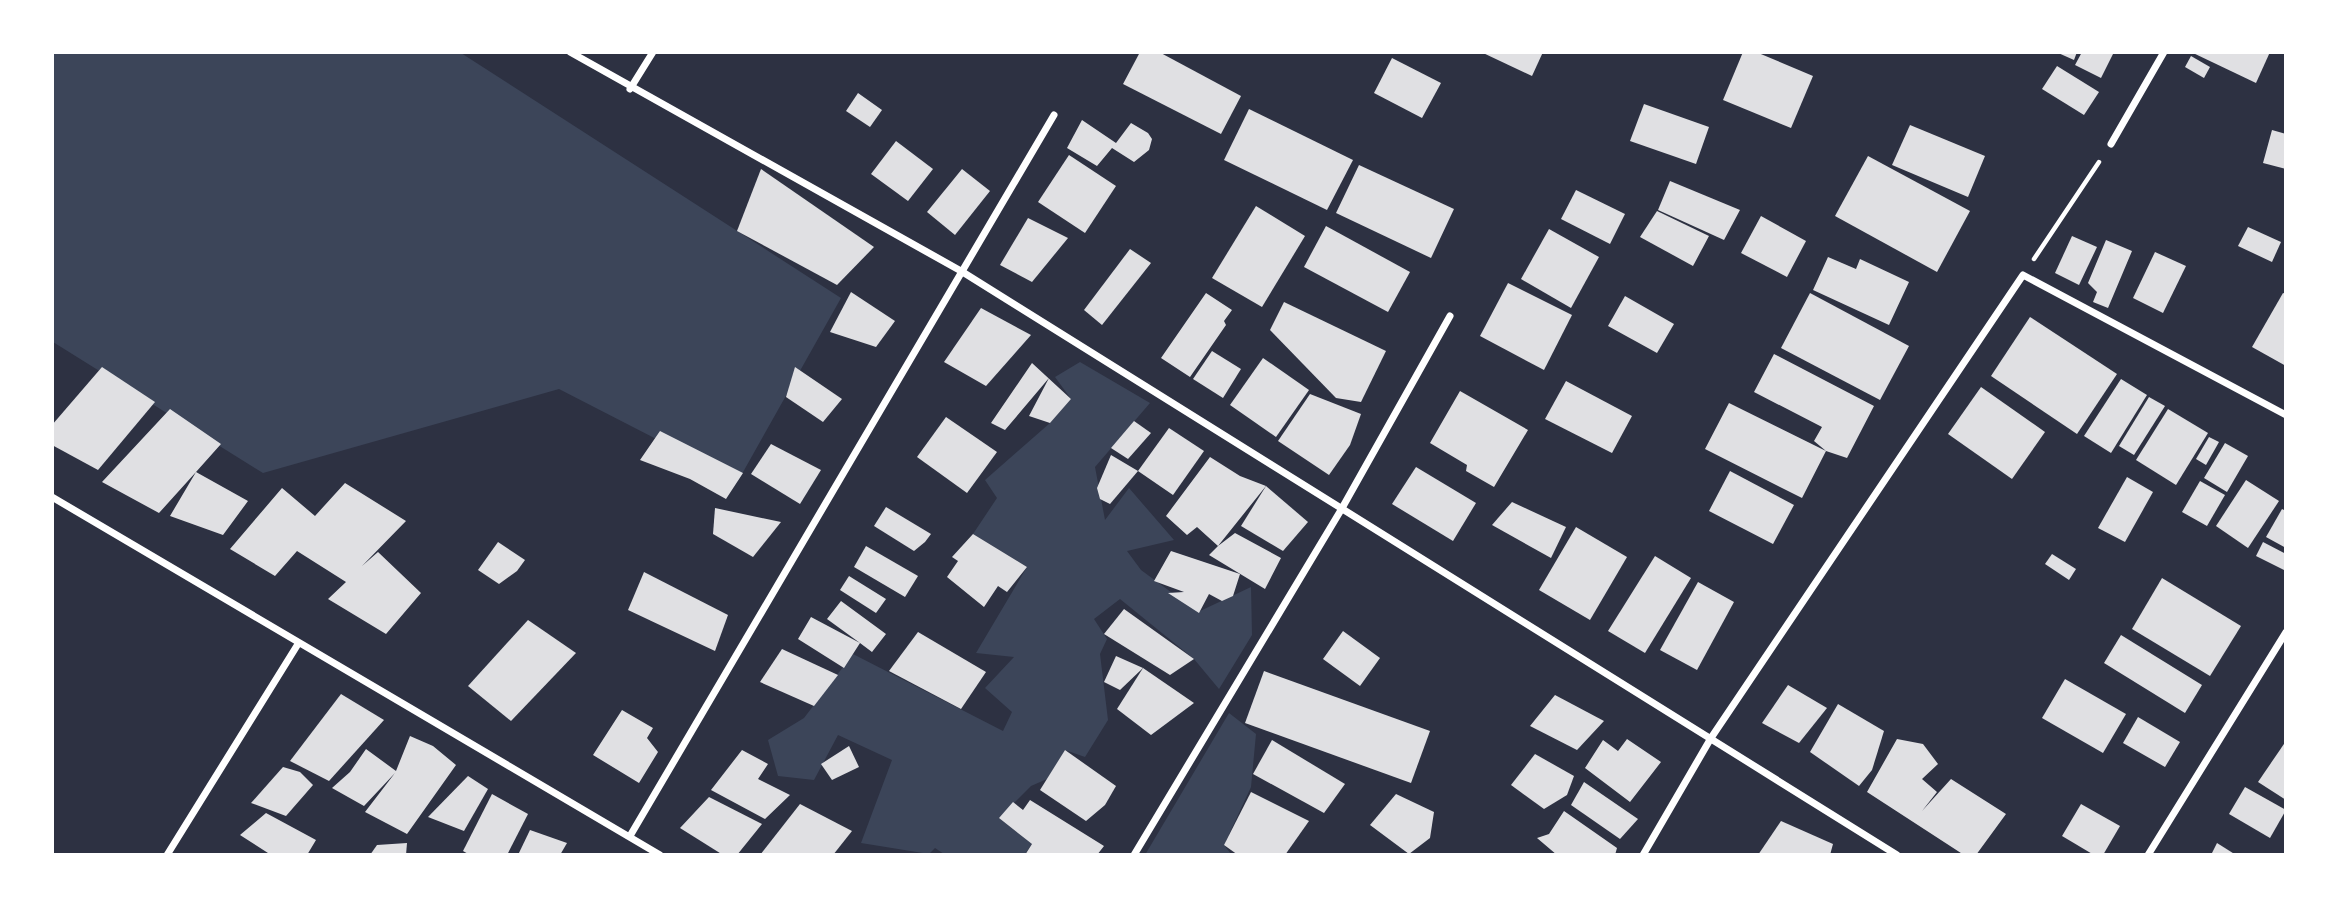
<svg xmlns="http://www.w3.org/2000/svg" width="2338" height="907" font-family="Ubuntu,sans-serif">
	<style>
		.green { fill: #3c4559 }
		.building { fill: #e0e0e3 }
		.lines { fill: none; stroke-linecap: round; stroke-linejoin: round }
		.path { stroke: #fff; stroke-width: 4.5 }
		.minor { stroke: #fff; stroke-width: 7 }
	</style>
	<rect width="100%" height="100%" fill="#2d3142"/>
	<!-- green -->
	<g class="green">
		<polygon points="52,53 461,53 841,298 738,481 559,389 263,473 53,342"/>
		<polygon points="1080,362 1150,403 1095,467 1105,520 1129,488 1174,540 1127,551 1141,570 1198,612 1251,587 1252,635 1219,689 1194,659 1120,599 1094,619 1107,639 1100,654 1108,720 1085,757 1065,750 1047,779 1031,786 999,818 1032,844 1025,854 944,854 935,848 929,854 861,843 892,760 838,735 814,780 778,776 768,740 804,718 853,654 1003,731 1012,712 985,688 1014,657 976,653 1027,567 973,534 997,498 985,480 1050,423 1071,399 1055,377"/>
		<polygon points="1229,713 1256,734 1251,787 1224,845 1231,854 1145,855"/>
	</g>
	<!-- building -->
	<g class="building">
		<polygon points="1140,52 1159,52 1241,96 1221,134 1123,84"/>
		<polygon points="1481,52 1543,52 1532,76"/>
		<polygon points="1743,52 1756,52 1813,76 1791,128 1723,100"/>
		<polygon points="2056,52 2077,52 2074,60"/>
		<polygon points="2082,52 2114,52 2101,78 2075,65"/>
		<polygon points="2191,52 2270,52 2256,83"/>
		<polygon points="2191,56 2210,67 2204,78 2185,67"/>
		<polygon points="1392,58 1441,83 1422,118 1374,93"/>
		<polygon points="2057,66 2099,92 2084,115 2042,89"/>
		<polygon points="858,93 882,110 870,127 846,111"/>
		<polygon points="1644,104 1709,127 1696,164 1630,141"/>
		<polygon points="1249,109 1353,160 1327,210 1224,160"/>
		<polygon points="1082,120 1116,143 1131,123 1148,133 1152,139 1149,150 1134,162 1112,148 1097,166 1067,148"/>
		<polygon points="1910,125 1985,156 1968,197 1892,165"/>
		<polygon points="2272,130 2286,134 2286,169 2263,163"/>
		<polygon points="896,141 933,169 908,201 871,174"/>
		<polygon points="1069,155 1116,186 1085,233 1038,202"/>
		<polygon points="1868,156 1970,211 1937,272 1835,216"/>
		<polygon points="1359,165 1454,209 1431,258 1336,213"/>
		<polygon points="761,169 874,247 837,285 737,231"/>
		<polygon points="962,169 990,191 955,235 927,212"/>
		<polygon points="1670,181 1740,210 1724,240 1658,210"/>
		<polygon points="1576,190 1625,214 1610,244 1561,219"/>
		<polygon points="1256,206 1305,236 1262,307 1212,278"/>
		<polygon points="1657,211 1709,236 1693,266 1640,237"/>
		<polygon points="1761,216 1806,241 1787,277 1741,253"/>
		<polygon points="1028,218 1068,238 1032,282 1000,265"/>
		<polygon points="1326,226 1410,272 1388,312 1304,267"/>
		<polygon points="2248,227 2281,242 2272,262 2238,246"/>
		<polygon points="1549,229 1599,257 1571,308 1521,279"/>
		<polygon points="2072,236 2097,247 2079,285 2055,273"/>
		<polygon points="2106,240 2132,251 2108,308 2093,302 2097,292 2088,283"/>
		<polygon points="1130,249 1151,263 1102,325 1084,310"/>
		<polygon points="2155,252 2186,266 2163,313 2133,298"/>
		<polygon points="1828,257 1856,269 1860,259 1909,282 1889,325 1813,290"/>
		<polygon points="1508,283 1572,315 1544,370 1480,336"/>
		<polygon points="851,292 895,321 876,347 830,332"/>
		<polygon points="1206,293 1232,310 1224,321 1226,325 1190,377 1161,358"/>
		<polygon points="1810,293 1909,346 1880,400 1781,348"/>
		<polygon points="2283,293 2286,294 2286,366 2252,347"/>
		<polygon points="1625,296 1674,324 1657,353 1608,326"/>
		<polygon points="1284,302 1386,351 1361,402 1336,398 1270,330"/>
		<polygon points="981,308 1031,335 986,386 944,362"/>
		<polygon points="2030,317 2117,374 2077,434 1991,376"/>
		<polygon points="1212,351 1241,369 1223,398 1193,379"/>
		<polygon points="1774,354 1874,406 1847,458 1826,451 1802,498 1705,449 1729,403 1826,451 1814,441 1822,427 1754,392"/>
		<polygon points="1263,358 1309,390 1276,437 1230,405"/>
		<polygon points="1032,363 1071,399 1050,423 1029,416 1049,378 1005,430 991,423"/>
		<polygon points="102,367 155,402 98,470 52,445 52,425"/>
		<polygon points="795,367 842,399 823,422 786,397"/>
		<polygon points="2121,379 2147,395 2111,453 2084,436"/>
		<polygon points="1566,381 1632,416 1612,453 1545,419"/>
		<polygon points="1981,387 2045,432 2012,479 1948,434"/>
		<polygon points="1460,391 1528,430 1494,487 1466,471 1467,465 1430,443"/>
		<polygon points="1310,394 1361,414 1350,445 1329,475 1278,441"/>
		<polygon points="2149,397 2165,406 2134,455 2119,446"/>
		<polygon points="170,409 221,444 196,472 248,501 223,535 170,516 196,472 159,513 102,482"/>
		<polygon points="2168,409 2208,433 2176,485 2136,460"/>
		<polygon points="946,417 997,452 967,493 917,457"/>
		<polygon points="1134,421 1151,433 1128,459 1111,448"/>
		<polygon points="1169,428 1204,451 1173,495 1138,471"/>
		<polygon points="660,431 743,473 726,499 690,479 640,460"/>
		<polygon points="2209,437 2219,442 2206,465 2196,459"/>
		<polygon points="2225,443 2248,456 2227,492 2204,478"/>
		<polygon points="771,444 821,470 800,504 751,474"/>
		<polygon points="1111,455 1138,471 1110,504 1100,499 1097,488"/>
		<polygon points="1210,457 1240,476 1266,486 1218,546 1235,533 1281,558 1265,589 1209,555 1218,546 1197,527 1187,535 1166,516"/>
		<polygon points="1416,467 1476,503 1453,541 1392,504"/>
		<polygon points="1730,471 1794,505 1773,544 1709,511"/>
		<polygon points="2127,477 2153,492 2125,542 2098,528"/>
		<polygon points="2246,480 2279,501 2248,548 2216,526"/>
		<polygon points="2200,481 2225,495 2207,526 2182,512"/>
		<polygon points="345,483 406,521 362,566 378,552 421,593 386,634 328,599 346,582 297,551 275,576 230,549 282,488 315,516"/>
		<polygon points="1266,486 1308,522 1283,551 1241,526"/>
		<polygon points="1512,502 1566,527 1551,558 1492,525"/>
		<polygon points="886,507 931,534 925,542 914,551 874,526"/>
		<polygon points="715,508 781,522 753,557 713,534"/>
		<polygon points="2282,509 2286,511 2286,548 2266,537"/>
		<polygon points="1576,527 1627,557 1590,620 1539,590"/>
		<polygon points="973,534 1027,567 1007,592 998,586 984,607 947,577 958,561 952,557"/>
		<polygon points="498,542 525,560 517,571 499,584 478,570"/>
		<polygon points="2263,542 2286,554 2286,571 2256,556"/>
		<polygon points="866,546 918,576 905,597 854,567"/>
		<polygon points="1171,551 1240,574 1233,596 1222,601 1209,594 1199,613 1168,593 1184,592 1154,581"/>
		<polygon points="2052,554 2076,569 2069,580 2045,564"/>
		<polygon points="1655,556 1691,578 1645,653 1608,631"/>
		<polygon points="644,572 728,615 715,651 628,610"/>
		<polygon points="849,576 886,599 876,613 840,590"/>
		<polygon points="2162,578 2241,626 2210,676 2132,629"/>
		<polygon points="1698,582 1734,602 1697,670 1660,650"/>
		<polygon points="841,601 886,634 872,652 860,643 844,668 798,639 811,617 860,643 827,619"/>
		<polygon points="1124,609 1194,659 1170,675 1104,634"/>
		<polygon points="528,620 576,653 511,721 468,686"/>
		<polygon points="1343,631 1380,658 1360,686 1323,659"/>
		<polygon points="918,632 986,672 961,709 889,671"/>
		<polygon points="2121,635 2202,685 2185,713 2104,663"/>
		<polygon points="782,649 838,675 814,706 760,682"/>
		<polygon points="1116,656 1143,668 1120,690 1104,682"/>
		<polygon points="1143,668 1194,703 1151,735 1117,709"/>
		<polygon points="1264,671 1430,731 1411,783 1245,723"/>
		<polygon points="2065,679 2126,714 2103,753 2042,718"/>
		<polygon points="1788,685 1827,708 1799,743 1762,723"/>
		<polygon points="341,694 384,720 329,781 290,761"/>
		<polygon points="1555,695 1604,721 1577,750 1530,726"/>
		<polygon points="1838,704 1884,731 1872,770 1859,786 1810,752"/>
		<polygon points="622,710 653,728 647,738 658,752 639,783 593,755"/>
		<polygon points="2138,717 2180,742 2165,767 2123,743"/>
		<polygon points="410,736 433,746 456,765 407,834 365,812 395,773 364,806 332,788 350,772 366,749 396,771"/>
		<polygon points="1627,739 1661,762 1630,802 1585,768 1603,740 1618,751"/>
		<polygon points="1897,739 1923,744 1938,764 1922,779 1937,792 1922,811 1951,779 2006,814 1976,855 1964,855 1867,792"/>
		<polygon points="1272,740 1345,784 1324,813 1253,774"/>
		<polygon points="2286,741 2286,800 2258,782"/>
		<polygon points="849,746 859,767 832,780 821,764"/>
		<polygon points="742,750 768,764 758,779 790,795 765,819 711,790"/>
		<polygon points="1065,750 1116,786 1105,805 1086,821 1040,790"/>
		<polygon points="1535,754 1574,776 1567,795 1544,809 1511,785"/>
		<polygon points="283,767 300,772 313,785 286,816 251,803"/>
		<polygon points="468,776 488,789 464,831 428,817"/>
		<polygon points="1584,782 1638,819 1620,839 1571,805"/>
		<polygon points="2245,787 2286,810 2270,838 2229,814"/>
		<polygon points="1251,792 1309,821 1285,855 1238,855 1224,845"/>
		<polygon points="492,794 528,814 507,855 470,855 463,851"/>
		<polygon points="1396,794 1434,812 1430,838 1409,854 1370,825"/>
		<polygon points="709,797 762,824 737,855 723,855 680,828"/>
		<polygon points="1030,800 1104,846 1097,855 1025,855 1032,844 999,818 1013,802 1023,810"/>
		<polygon points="800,804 852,831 833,855 760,855"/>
		<polygon points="2081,804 2120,826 2103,855 2094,855 2062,836"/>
		<polygon points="1564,811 1617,848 1615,855 1557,855 1537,838 1549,834"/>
		<polygon points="266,813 316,840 307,855 265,855 268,853 240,835"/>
		<polygon points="1781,821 1833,844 1830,855 1758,855"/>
		<polygon points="530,830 567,843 560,855 518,855"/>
		<polygon points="407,843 406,855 370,855 377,845"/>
		<polygon points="2217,843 2236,855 2211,855"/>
	</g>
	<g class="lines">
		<!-- path -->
		<polyline class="path" points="2034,259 2099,162"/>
		<!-- minor -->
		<g class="minor">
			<polyline points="570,52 961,271 1897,855"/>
			<polyline points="630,89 653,52"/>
			<polyline points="2111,144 2164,52"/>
			<polyline points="52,497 660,855"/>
			<polyline points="630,836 1054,115"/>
			<polyline points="167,855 298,644"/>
			<polyline points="1134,855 1341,510 1450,316"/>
			<polyline points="1643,855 1711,738 2023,275 2286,415"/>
			<polyline points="2148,855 2286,632"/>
		</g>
	</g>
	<!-- border -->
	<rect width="2338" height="907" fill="none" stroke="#ffffff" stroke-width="108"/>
</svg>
